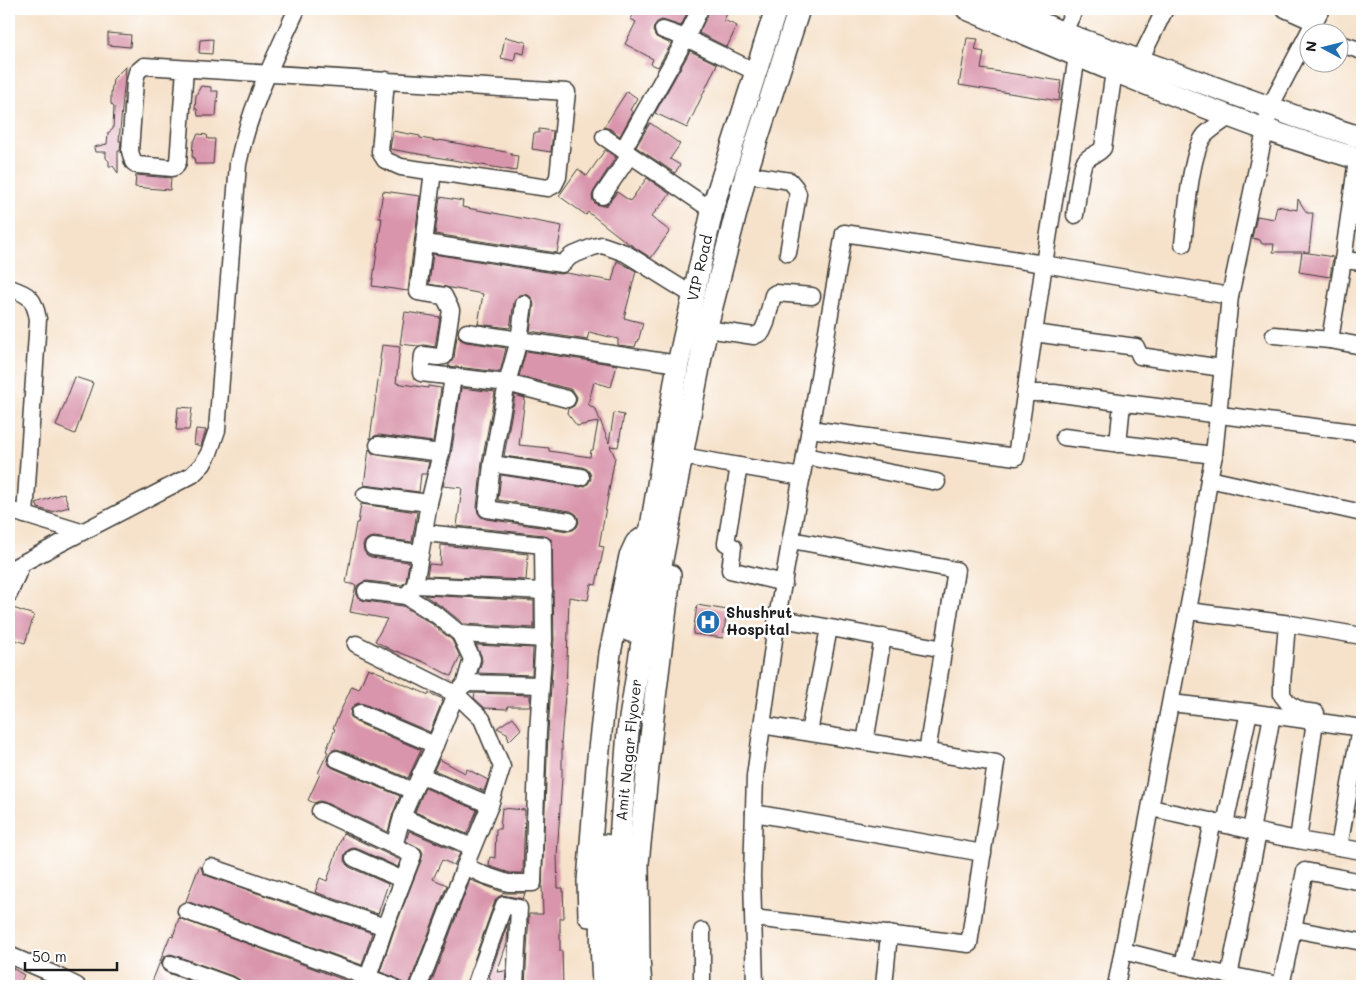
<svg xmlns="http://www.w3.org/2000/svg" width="1371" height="995" font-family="Mali,sans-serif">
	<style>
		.building { fill: #d995ac }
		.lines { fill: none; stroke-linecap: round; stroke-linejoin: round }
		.minor-casing { stroke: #3d3a36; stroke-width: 19 }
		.major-casing { stroke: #3d3a36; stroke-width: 24 }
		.minor { stroke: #fff; stroke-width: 16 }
		.major { stroke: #fff; stroke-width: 21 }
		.labels { text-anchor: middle; stroke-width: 5; stroke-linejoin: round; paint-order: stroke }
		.street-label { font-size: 15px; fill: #1c1c1c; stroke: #fff }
		.poi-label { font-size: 15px; font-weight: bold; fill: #1c1c1c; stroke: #fff; text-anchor: start }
	</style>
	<rect width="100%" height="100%" fill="#fff"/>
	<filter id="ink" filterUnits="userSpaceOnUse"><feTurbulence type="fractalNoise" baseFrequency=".02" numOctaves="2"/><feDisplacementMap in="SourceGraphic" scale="10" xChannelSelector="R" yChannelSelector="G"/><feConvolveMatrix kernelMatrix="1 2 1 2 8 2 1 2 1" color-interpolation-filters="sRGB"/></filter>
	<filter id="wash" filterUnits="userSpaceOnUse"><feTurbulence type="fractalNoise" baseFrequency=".0096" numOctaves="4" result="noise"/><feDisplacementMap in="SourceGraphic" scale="20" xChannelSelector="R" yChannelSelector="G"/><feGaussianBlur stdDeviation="1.12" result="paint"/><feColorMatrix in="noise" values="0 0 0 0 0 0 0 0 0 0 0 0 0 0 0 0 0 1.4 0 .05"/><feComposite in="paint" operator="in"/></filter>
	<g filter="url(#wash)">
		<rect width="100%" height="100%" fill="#f6e2cb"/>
		<g id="blocks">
			<!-- building -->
			<g class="building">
				<polygon points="636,9 689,9 681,26 662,20 657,22 654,26 653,31 656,37 671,44 658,67 651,64 653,59 625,44 636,22 631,19"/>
				<polygon points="710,9 729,9 724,20 737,26 727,47 699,33"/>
				<polygon points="108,33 131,35 130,47 108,45"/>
				<polygon points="505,37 526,42 524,54 516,52 514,61 501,58"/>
				<polygon points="967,38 978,39 975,50 984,52 981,69 1061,81 1059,101 959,85"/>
				<polygon points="213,39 212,54 199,53 200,40"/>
				<polygon points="690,51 717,64 687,128 655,113"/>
				<polygon points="126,66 119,141 121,141 120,151 118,151 118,173 113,166 109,166 109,161 106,158 106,152 95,152 94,147 107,144 108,133 113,129 114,107 111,104 111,94 113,79"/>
				<polygon points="201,86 211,87 211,91 218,91 216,116 198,116 197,109 195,109 196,95"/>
				<polygon points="627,91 637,98 630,110 633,112 620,136 610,129 604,127"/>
				<polygon points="650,123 680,144 670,159 680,165 675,173 636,147"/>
				<polygon points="539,129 553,131 551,152 532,149 534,133 539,133"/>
				<polygon points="393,131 420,136 420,138 438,141 439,140 511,153 511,155 518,156 516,171 390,149"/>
				<polygon points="198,134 207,135 208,139 215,139 213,164 195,164 194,157 192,157 193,143"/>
				<polygon points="605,150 616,157 594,191 592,196 593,201 596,204 602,206 607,205 617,192 630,201 647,178 670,194 651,217 670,231 651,258 625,241 588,212 586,215 559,196 578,169 587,176"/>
				<polygon points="136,175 171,178 170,190 135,187"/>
				<polygon points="383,191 420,196 408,291 372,286 382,218 379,218"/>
				<polygon points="440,197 463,201 462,207 562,226 557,253 435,234"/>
				<polygon points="1298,199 1307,213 1313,213 1309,252 1303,252 1333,257 1330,277 1299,272 1302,252 1273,252 1274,244 1262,244 1260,240 1252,238 1257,216 1274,219 1277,206 1297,210"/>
				<polygon points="433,254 560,274 566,273 612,281 617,261 621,263 636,271 624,318 643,323 638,342 637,341 635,347 618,345 618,339 589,332 587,340 530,331 534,305 533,301 530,296 525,294 520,295 516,298 514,302 510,328 478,324 483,294 429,284"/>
				<polygon points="405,312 440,317 435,347 424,345 418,346 400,344"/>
				<polygon points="457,336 461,340 466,342 506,348 500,372 448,366 454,358"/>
				<polygon points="382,345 400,347 396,383 428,388 428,386 441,388 433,442 379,435 375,436 370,439 381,360 380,359"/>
				<polygon points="526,351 617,365 611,387 594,382 588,404 596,410 609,443 614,413 624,415 618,447 610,446 615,457 599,546 604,547 596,585 591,584 588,600 569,597 566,695 565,695 561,743 562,743 562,777 557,856 558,888 563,888 564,918 560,918 560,951 562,951 563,986 525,986 529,914 543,914 542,886 548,732 554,640 552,540 544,535 457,526 462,488 443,486 451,455 461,388 495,392 482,462 477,508 478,513 481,517 486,519 568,531 573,530 577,527 579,522 578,517 576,514 571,511 498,500 501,475 580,487 585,486 588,484 591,479 590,473 587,469 582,467 504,456 515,395 525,398 519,445 549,448 549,451 590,457 591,450 593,450 598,422 577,426 567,413 568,409 574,406 576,402 577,397 574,392 570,389 519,376"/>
				<polygon points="75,377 93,383 75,434 56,426"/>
				<polygon points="178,407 192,408 189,430 176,430"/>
				<polygon points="196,429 206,430 201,446 194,444"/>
				<polygon points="369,449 372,453 377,455 429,462 426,474 421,474 419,492 364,485"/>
				<polygon points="64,493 69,507 51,512 38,508 36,503"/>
				<polygon points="361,504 417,512 412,542 374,537 369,538 365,541 363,545 364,551 367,555 371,557 409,562 406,581 402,585 367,581 363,582 358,585 356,589 357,595 360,599 365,601 403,606 432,624 452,640 460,657 451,676 424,662 396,651 395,652 375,641 387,619 350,612 356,585 346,583 356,523 358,523"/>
				<polygon points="441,545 528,554 526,580 427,576 429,564 440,565"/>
				<polygon points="424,595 534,601 534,628 464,624 444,608"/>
				<polygon points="697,605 727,610 723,638 693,634"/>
				<polygon points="13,608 34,615 25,643 9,638 9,621"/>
				<polygon points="476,645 533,648 532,675 478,673 482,661 481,655"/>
				<polygon points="368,668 385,675 384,676 429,695 429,693 443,699 430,732 364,704 358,703 354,705 351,709 350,715 352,719 356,722 421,750 408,778 340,750 336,749 331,751 328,756 327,761 329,765 333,768 400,796 393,813 388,832 324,802 319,801 314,803 308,800 320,774 318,773 328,752 326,751 335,729 333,728 341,710 352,686 359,689"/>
				<polygon points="475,693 530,695 530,706 507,706 508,709 485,708 474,698"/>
				<polygon points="513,717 521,729 509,741 507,733 497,728"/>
				<polygon points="439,759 465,773 467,769 488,780 484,791 434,770"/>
				<polygon points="425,788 477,810 467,834 415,812"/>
				<polygon points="502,808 525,810 523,873 510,873 489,866 490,857 495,858 496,829 500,829"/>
				<polygon points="409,831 460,853 454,865 442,860 433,879 447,885 409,985 399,981 394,977 380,972 394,930 422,858 423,853 421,849 406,841"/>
				<polygon points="343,833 400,860 398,867 358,849 353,848 348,850 345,854 344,859 346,864 349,867 388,884 378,914 315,892 320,878 327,881"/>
				<polygon points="199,867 201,867 203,873 208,876 372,933 362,965 186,901"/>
				<polygon points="470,880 505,893 525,893 523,899 502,895 498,897 495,901 465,986 430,986"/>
				<polygon points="179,918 355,984 355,986 242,986 240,980 235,977 174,955 170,954 165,956 162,960 161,966 164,971 168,973 203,986 163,986 152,982 170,936 173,937"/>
				<polygon points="508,923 507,943 497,972 506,971 505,986 491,986 490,978 489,977"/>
				<polygon points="9,966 24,975 19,986 9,986"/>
			</g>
		</g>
	</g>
	<g filter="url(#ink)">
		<use href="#blocks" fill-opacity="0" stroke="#3d3a36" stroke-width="1"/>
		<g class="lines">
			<!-- minor casing -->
			<g class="minor-casing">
				<g id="minor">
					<polyline points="1285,9 1314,22"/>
					<polyline points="663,30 686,38 756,72"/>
					<polyline points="1063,33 1075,9"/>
					<polyline points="1338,43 1362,51"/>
					<polyline points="1140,60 1165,9"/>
					<polyline points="185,69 178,162 175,167 172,168 137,165 133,162 130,151 135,81 137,72 144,66 567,92 558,177 554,185 548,188 401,167 385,160 380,152 386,80"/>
					<polyline points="604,137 713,211"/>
					<polyline points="623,150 686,38 700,9"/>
					<polyline points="433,171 418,292 444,296 451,310 444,356 438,357 423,355 421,373 507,383 567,399"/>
					<polyline points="746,174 790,181 795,187 798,194 788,253"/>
					<polyline points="602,196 630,155"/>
					<path d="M1075,215C1077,204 1080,170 1084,163C1089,154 1097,156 1103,148L1114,71"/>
					<polyline points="425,243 562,264 571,256 593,247 602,245 608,247 625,253 694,296"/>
					<path d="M1183,244C1186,220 1190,152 1205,135C1212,128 1222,122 1230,116"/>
					<polyline points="1343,260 1362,262"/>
					<path d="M9,288C29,294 34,298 38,319L25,515"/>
					<polyline points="524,304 519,340 507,383 492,464 487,509 569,521"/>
					<polyline points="707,329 754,336 762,332 766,323 773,295 776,293 812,296"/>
					<polyline points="467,332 678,364"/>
					<polyline points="1034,333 1136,347 1140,356 1222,368"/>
					<polyline points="1274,335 1330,340 1362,346"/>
					<polyline points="1330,340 1343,260 1357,159"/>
					<polyline points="1025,393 1054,393 1126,403 1362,433"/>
					<polyline points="810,429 1016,457 1044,264 1230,296"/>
					<polyline points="1064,437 1214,455"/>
					<polyline points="1118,444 1122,403"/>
					<polyline points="378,445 441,453"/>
					<polyline points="682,456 802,477"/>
					<polyline points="805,456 937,482"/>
					<polyline points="492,464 581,477"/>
					<polyline points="739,466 726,543 733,547 730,570 784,583"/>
					<polyline points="1209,479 1362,513"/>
					<polyline points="365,495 429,503"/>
					<polyline points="9,510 81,532"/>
					<polyline points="791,540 956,570 927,752"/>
					<polyline points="373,547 420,553"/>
					<path d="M9,570L192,475L203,464L209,453L217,430L238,164C250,107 273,61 297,9"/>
					<polyline points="415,585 544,591"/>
					<polyline points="366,591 406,596"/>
					<polyline points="9,594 22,563"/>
					<polyline points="1188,611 1291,624 1362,636"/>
					<polyline points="777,618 944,649"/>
					<polyline points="1287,624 1282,683 1282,695 1289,704 1302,711 1316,713"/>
					<polyline points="460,634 544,639"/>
					<polyline points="356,644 456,694 482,719 502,767 490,805 465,866 484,875 508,883 533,883 538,732 544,639 543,545 425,533"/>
					<polyline points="465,683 541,685"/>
					<polyline points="1171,703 1249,712 1362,728"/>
					<polyline points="360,713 435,745"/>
					<polyline points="1315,721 1298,840 1362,851"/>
					<polyline points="809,732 829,628"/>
					<polyline points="865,742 883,637"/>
					<polyline points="337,759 413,791"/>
					<polyline points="420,775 490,805"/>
					<path d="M1151,808C1200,818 1248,831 1298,840"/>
					<polyline points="320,811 413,855 385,927 365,986"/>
					<polyline points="754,813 983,853"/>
					<polyline points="402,817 472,847"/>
					<polyline points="1225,824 1249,712"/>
					<polyline points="1251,831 1272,715"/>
					<polyline points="394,846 402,817 413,791 435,745 456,694 465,683 472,659 460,634 438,616 406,596 415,585 429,503 441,453 453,377"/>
					<polyline points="1339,847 1360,728"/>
					<polyline points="354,858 403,880"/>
					<polyline points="211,867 385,927"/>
					<polyline points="186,911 391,986"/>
					<polyline points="754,918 969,944 996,763 762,725"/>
					<polyline points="1293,929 1362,942"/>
					<polyline points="1123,951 1183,966 1283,986"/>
					<polyline points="9,955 51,973 77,986"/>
					<polyline points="171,964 232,986"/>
					<polyline points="1183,966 1213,821"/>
					<polyline points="1229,976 1258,833"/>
					<polyline points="419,986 465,866"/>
					<polyline points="475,986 504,905 519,908 515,986"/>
					<polyline points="702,986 702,931"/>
					<polyline points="755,986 752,876 755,776 777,618 844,233 1044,264 1077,56"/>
					<polyline points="884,986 889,934"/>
					<polyline points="1116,986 1196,568 1209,479 1214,455 1230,296 1270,107 1321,9"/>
					<polyline points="1281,986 1305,871 1362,882"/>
				</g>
			</g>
			<!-- major casing -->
			<g class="major-casing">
				<g id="major">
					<path d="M967,9C1065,51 1164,93 1264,129C1296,140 1330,150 1362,160"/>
					<polyline points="1010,9 1063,33 1297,117 1362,138"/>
					<polyline points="630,631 650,533 678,364 714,203 776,9"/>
					<polyline points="589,916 588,881 597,767 610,653 630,556 636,543 650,533"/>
					<path d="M603,986C600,940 601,891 605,845"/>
					<polyline points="621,986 618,866 628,731 642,642 661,565 707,326 746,174 799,9"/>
					<polyline points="641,986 639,959 638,863 655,698 670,575"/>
				</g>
			</g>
			<!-- minor -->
			<use href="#minor" class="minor"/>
			<!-- major -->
			<use href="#major" class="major"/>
		</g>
	</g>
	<!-- icons -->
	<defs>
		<g id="hospital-disc" transform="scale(1.25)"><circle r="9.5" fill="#1f6fb2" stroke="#fff"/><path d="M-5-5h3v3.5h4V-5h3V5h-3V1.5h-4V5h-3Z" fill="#fff"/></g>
	</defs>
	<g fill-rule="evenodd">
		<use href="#hospital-disc" x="708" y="622"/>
	</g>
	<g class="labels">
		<!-- street labels -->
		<g class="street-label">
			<text transform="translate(700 268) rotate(-77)" y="5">VIP Road</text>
			<text transform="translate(629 750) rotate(-84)" y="5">Amit Nagar Flyover</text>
		</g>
		<!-- poi labels -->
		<g class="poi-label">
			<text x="726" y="618">Shushrut<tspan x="726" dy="17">Hospital</tspan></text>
		</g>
	</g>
	<!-- margin -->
	<rect width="1371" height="995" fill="none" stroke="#fff" stroke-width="30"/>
	<!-- north arrow -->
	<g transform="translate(1324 48) rotate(277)"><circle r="24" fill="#ffffff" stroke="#a4a4a4"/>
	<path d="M0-4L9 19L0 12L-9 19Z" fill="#1f6fb2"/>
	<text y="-8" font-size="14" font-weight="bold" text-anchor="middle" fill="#1c1c1c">N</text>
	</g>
	<!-- scale -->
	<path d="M25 962v8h92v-8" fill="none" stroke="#1c1c1c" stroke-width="2.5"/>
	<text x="32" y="962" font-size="15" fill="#1c1c1c" stroke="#ffffff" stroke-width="4" paint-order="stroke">50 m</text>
</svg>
